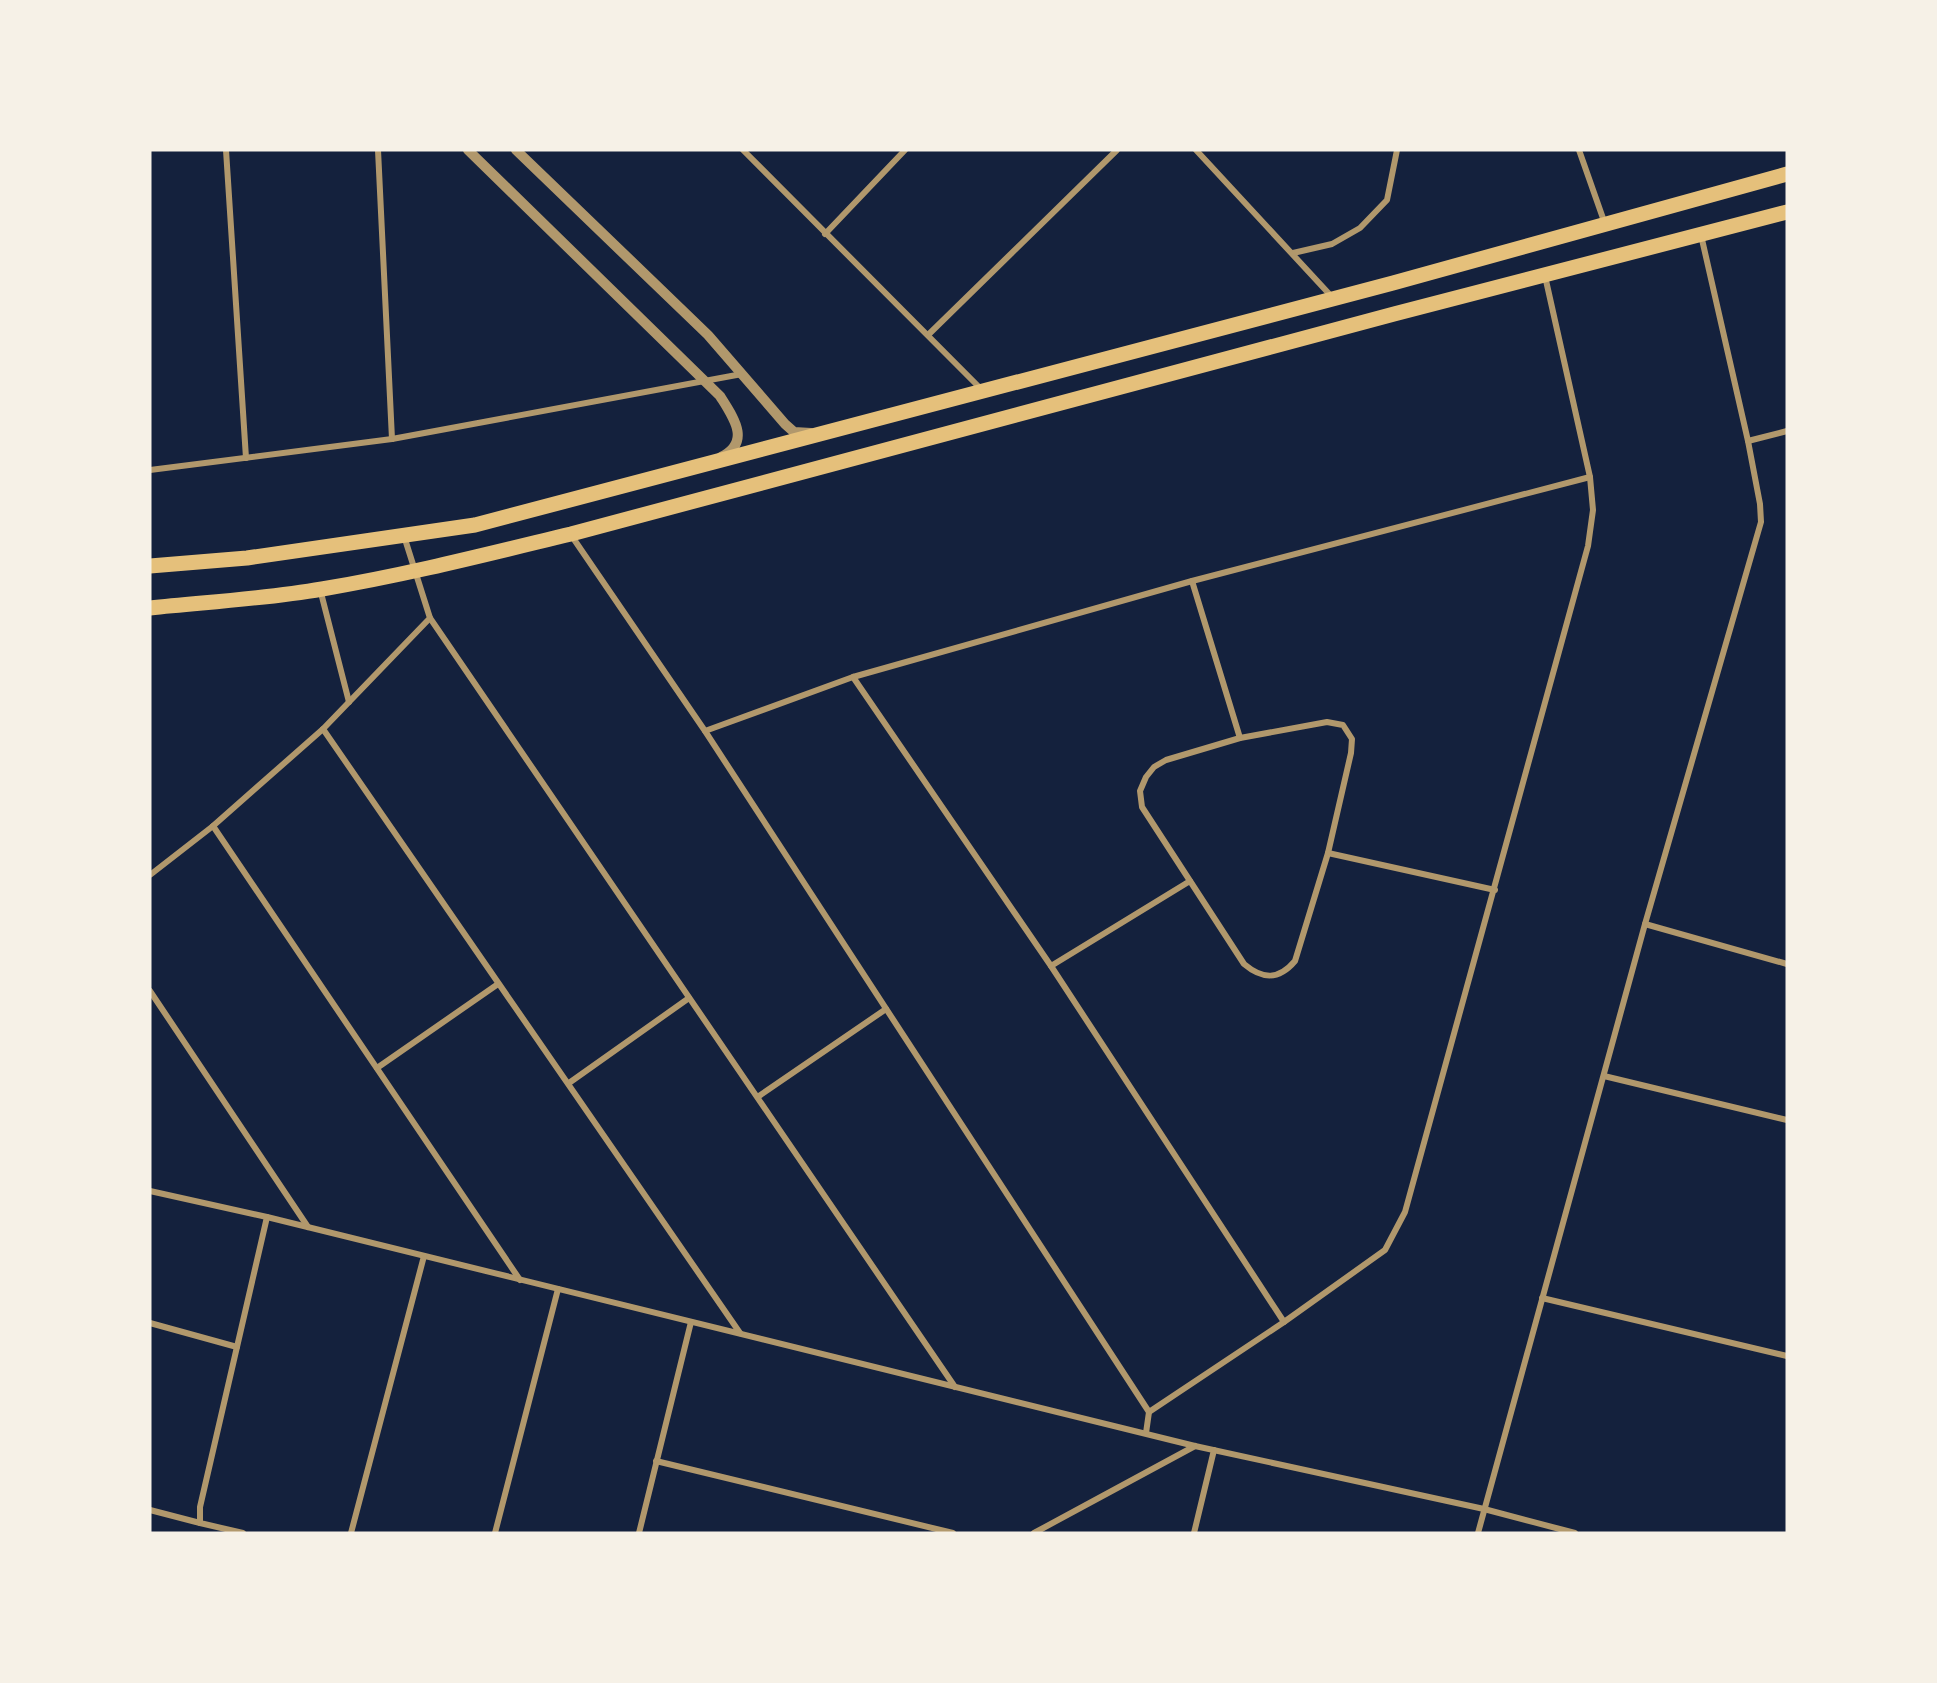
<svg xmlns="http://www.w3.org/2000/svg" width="1937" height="1683" font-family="'Source Sans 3',sans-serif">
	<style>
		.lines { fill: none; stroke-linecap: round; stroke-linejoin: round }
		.minor { stroke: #b1986c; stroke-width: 6 }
		.tertiary { stroke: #b1986c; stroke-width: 10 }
		.primary { stroke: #e5c07b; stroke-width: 15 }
	</style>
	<rect width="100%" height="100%" fill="#14213d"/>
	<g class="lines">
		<!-- minor -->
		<g class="minor">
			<polyline points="226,150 246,458"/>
			<polyline points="378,150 392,439"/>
			<polyline points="743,150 981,389"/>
			<polyline points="1196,150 1332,297"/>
			<polyline points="1579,150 1605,224"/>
			<polyline points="825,234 905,150"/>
			<polyline points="1293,253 1332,244 1360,228 1387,200 1397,150"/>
			<polyline points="928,335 1117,150"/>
			<polyline points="1748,441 1787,431"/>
			<polyline points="150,470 392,439 742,374"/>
			<polyline points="571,535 705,731 1149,1412 1146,1433"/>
			<polyline points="1192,581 1240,738"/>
			<polyline points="320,589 349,702"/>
			<path d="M430,618C605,875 782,1130 955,1387"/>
			<polyline points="853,677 1051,966 1284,1322"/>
			<path d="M1327,722L1343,725L1352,739L1351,753L1328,853L1295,961C1279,980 1263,980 1244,964L1142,807L1140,791L1146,777L1154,767L1166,760L1240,738Z"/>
			<polyline points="323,729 740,1333"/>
			<polyline points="705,731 853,677 1192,581 1590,477"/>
			<polyline points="213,826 520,1280"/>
			<polyline points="1328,853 1495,890"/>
			<polyline points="150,875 213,826 323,729 430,618 404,536"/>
			<polyline points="1645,924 1787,964"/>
			<polyline points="1051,966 1190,881"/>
			<polyline points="150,991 308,1227"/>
			<polyline points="377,1068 498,984"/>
			<polyline points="1604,1076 1787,1120"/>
			<polyline points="569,1083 689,998"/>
			<polyline points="759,1096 886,1009"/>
			<polyline points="150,1191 267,1217 1195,1446 1484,1509 1575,1533"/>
			<polyline points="1542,1298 1787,1356"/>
			<polyline points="150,1323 237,1347"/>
			<polyline points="1149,1412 1284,1322 1385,1250 1405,1212 1588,546 1593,510 1590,477 1545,276"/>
			<polyline points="656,1461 953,1533"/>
			<polyline points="150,1510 200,1523"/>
			<polyline points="243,1533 200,1523 200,1507 267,1217"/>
			<polyline points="351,1533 424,1256"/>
			<polyline points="495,1533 558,1289"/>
			<polyline points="639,1533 691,1322"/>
			<polyline points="1034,1533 1195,1446"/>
			<polyline points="1194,1533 1214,1450"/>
			<polyline points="1478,1533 1645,924 1761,522 1760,504 1748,441 1701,235"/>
		</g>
		<!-- tertiary -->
		<g class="tertiary">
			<path d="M468,150L720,396C733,417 752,442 721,457"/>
			<polyline points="516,150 708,335 785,424 794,432 811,433"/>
		</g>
		<!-- primary -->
		<g class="primary">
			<polyline points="150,566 247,558 475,525 1393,283 1787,174"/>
			<path d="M150,608C207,602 265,599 322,589C406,575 488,554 571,534L1394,314L1787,212"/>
		</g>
	</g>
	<!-- border -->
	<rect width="1937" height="1683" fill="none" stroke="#f6f1e7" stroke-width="303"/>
</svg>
